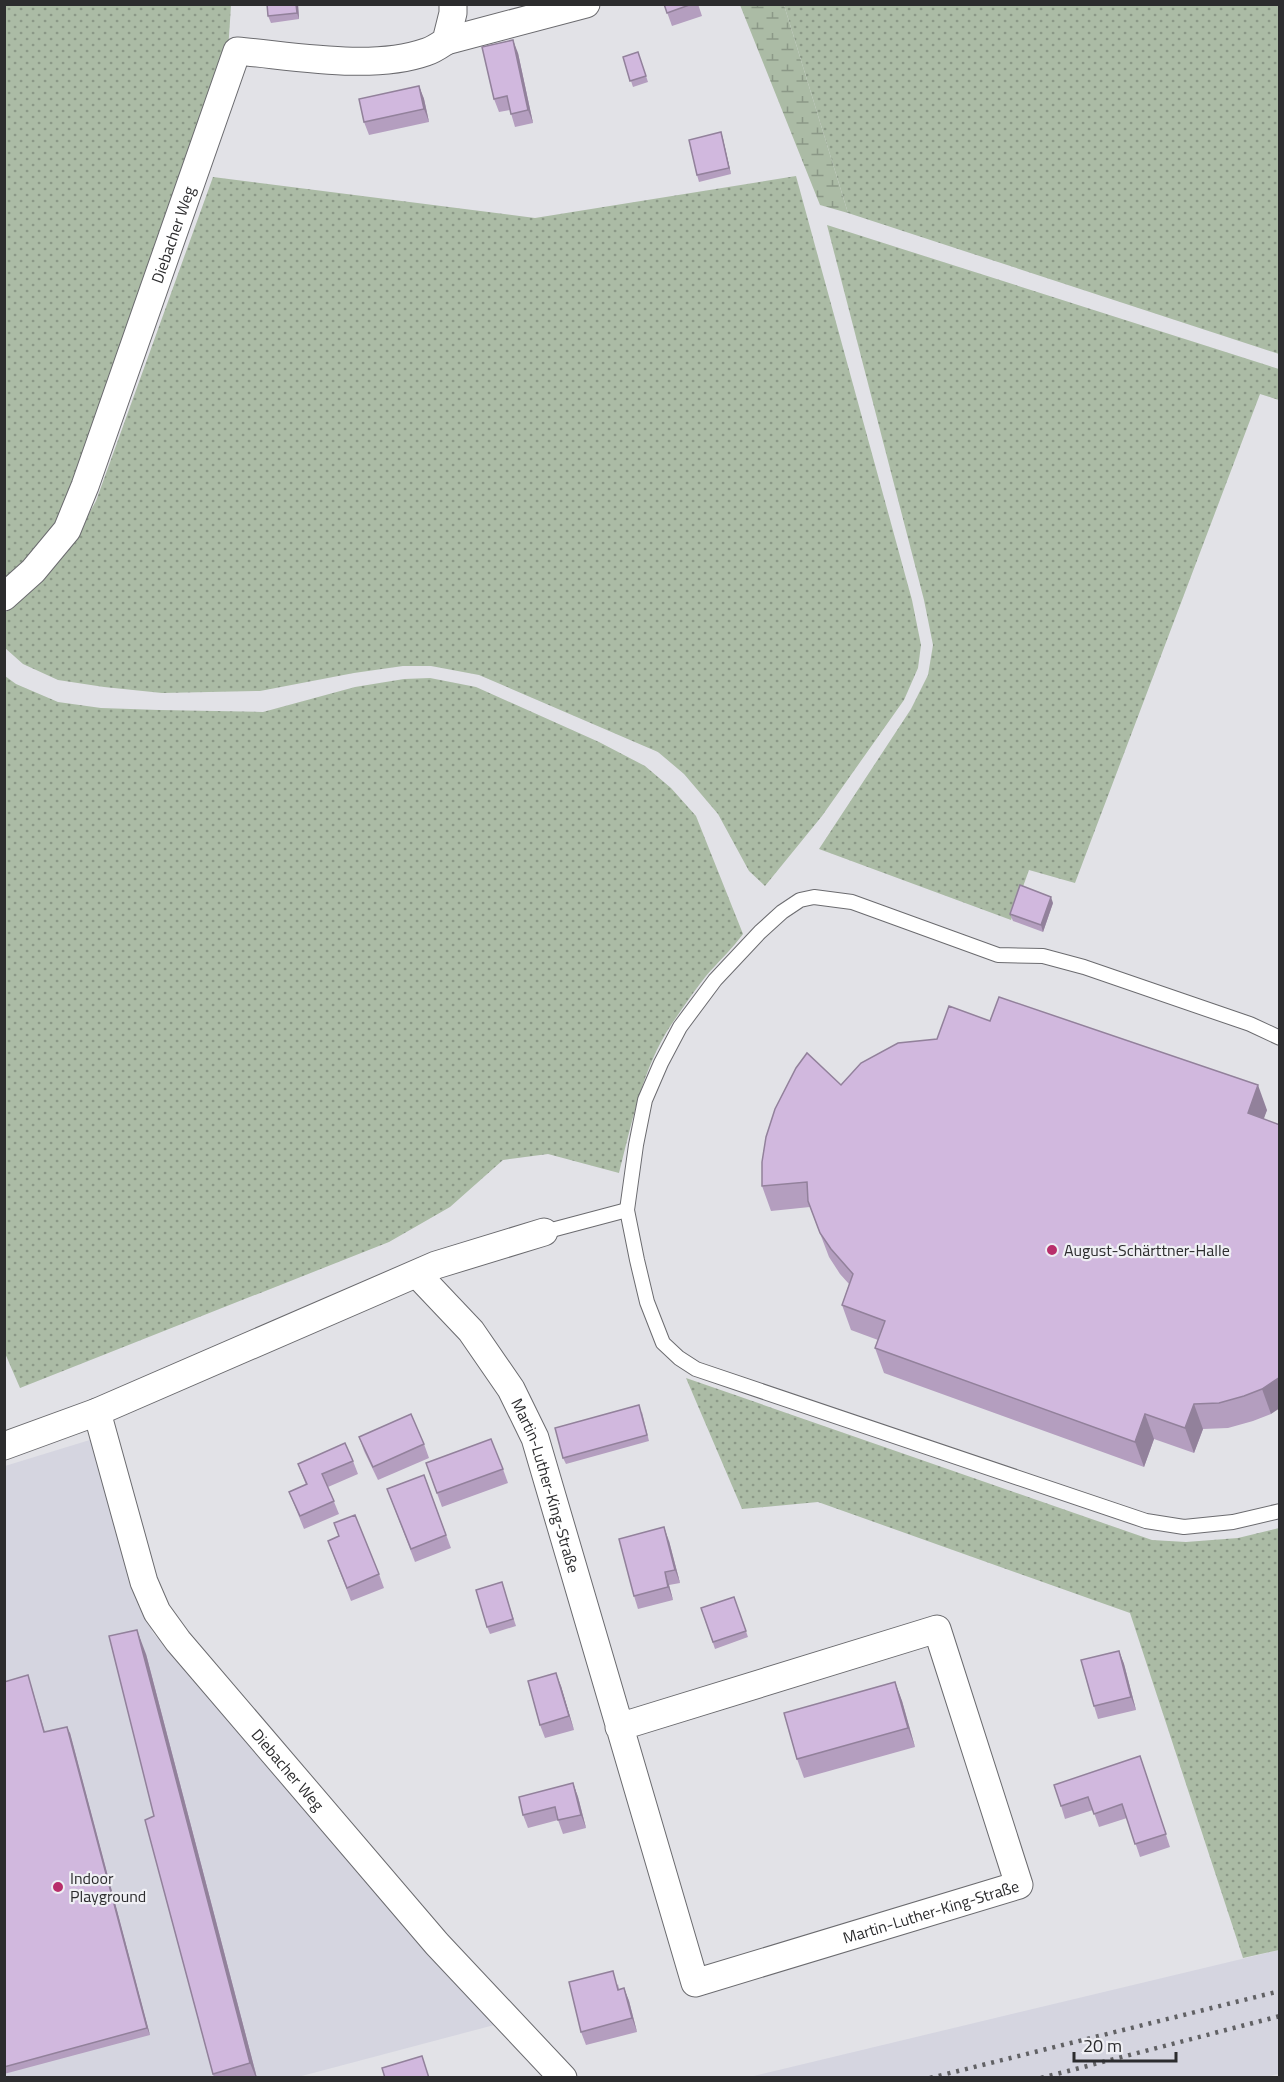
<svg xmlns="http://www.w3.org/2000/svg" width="1284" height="2082" font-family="'Titillium Web',sans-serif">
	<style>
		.built { fill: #d5d5e0 }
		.grass { fill: url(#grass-dots) }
		.wetland { fill: url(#wetland-marsh) }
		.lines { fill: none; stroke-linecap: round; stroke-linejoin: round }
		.service-casing { stroke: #6b6b6f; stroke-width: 16 }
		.minor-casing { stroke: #6b6b6f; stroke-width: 29 }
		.service { stroke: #fff; stroke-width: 14 }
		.minor { stroke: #fff; stroke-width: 27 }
		.rail { stroke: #616164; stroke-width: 4.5; stroke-dasharray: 3 6; stroke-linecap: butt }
		.wall { fill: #b49ebf }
		.shaded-wall { fill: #92819b }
		.building { fill: #d1b8de; stroke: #92819b; stroke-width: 1.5 }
		.poi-dot { fill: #b82e6b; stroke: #efeff4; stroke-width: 2 }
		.labels { text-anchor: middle; stroke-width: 4.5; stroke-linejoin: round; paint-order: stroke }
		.street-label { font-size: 16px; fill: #2c2c2e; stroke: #efeff4 }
		.poi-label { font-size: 16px; fill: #2c2c2e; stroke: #efeff4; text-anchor: start }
	</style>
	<defs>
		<pattern id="grass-dots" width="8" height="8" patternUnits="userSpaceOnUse" patternTransform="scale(1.5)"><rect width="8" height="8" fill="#abbba5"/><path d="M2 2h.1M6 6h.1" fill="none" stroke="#8b9887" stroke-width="1.8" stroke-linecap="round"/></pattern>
		<pattern id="wetland-marsh" width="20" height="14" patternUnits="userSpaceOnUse" patternTransform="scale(1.5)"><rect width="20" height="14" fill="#abbba5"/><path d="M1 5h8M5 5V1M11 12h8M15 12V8" fill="none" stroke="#8b9887"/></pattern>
	</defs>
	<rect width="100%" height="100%" fill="#e2e2e7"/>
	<!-- built -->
	<g class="built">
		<polygon points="93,1439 135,1582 153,1633 498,2024 298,2077 5,2078 5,1466"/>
		<polygon points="1279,1950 1279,2074 1266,2077 745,2078"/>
	</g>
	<!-- grass -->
	<g class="grass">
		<polygon points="5,5 231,5 228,52 57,527 5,588"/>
		<polygon points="784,5 1279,5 1279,354 848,213"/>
		<polygon points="796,176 912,600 921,645 918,668 904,700 822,816 765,886 749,871 718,814 684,774 658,752 479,675 431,666 403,666 354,673 260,691 162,693 104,687 58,680 23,664 5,648 5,613 41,577 74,540 96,501 213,177 535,218"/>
		<polygon points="827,225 1279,369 1279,400 1260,394 1075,883 1029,870 1011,920 819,849 911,709 928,675 933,645 924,600"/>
		<path d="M5,676L16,684L58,702L101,708L160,710L263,712L355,687L404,679L430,678L476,687L599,742L645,766L671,788L696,816L743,934C732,949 718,962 706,976C694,991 682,1009 671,1025C642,1069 632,1123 619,1173L548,1154L503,1160L450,1207L389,1242L20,1388L4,1351Z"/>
		<polygon points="686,1378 1152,1540 1186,1542 1238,1538 1279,1528 1279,1950 1243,1958 1130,1613 818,1502 742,1509"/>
	</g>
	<!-- wetland -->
	<polygon class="wetland" points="740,5 784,5 848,213 820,205"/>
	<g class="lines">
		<!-- service casing -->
		<g class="service-casing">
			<g id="service">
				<polyline points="1280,1038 1250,1024 1084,967 1043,956 998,955 852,902 814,897 800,900 782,912 760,932 715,980 680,1027 661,1063 645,1100 636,1145 627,1210 637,1260 647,1302 663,1343 679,1358 696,1369 1146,1521 1184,1527 1233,1522 1280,1511"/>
				<polyline points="544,1232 627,1210"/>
			</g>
		</g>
		<!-- minor casing -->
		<g class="minor-casing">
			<g id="minor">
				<polyline points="446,41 586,4"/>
				<path id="s1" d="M4,597L33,571L67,530L85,486L237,51C294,56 372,71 426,52C433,50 440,45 446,41L453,13V4"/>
				<path id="s2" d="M417,1274L471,1331L511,1389L535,1438L695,1983L1019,1885L937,1629L619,1727"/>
				<path id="s3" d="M97,1412L144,1582L157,1612L178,1641L437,1944L563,2078"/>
				<polyline points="4,1446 97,1412 436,1265 544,1232"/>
			</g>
		</g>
		<!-- service -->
		<use href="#service" class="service"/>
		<!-- minor -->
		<use href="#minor" class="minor"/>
		<!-- rail -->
		<g class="rail">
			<polyline points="930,2078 1280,1991"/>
			<polyline points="1041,2078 1280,2016"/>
		</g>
	</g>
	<!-- wall -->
	<g class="wall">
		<polygon points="267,4 298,4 299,19 271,23 268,16"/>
		<polygon points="664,4 698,4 702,16 672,26"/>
		<polygon points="638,52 648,82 633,87 623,57"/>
		<polygon points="518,53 533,123 515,127 510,110 499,112 494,99"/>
		<polygon points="419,86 424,99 429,122 369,135 364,122"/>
		<polygon points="721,132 723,139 731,174 699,182 697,175"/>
		<polygon points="1053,903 1043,932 1013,921 1010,914"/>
		<polygon points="990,1021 1267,1110 1263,1119 1271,1414 1253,1421 1228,1428 1203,1429 1194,1453 1154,1439 1144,1467 884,1373 875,1348 878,1340 851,1330 842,1305 849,1284 840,1274 829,1257 810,1207 771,1211 762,1186 841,1085 937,1039"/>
		<polygon points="642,1412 649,1441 566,1464 563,1458"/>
		<polygon points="359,1437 424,1444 429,1458 378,1480 364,1451"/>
		<polygon points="353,1461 358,1474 328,1487 339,1514 304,1529 289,1492 306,1485 298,1464"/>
		<polygon points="426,1463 503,1469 508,1483 442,1507"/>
		<polygon points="424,1475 451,1548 415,1562 387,1489"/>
		<polygon points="334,1523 379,1574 384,1588 351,1601 328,1541 339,1536"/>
		<polygon points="669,1541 680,1583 669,1585 673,1600 638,1609 634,1596"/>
		<polygon points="504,1589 516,1626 490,1634 487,1627"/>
		<polygon points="734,1597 748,1637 715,1649 701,1608"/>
		<polygon points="1119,1651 1124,1664 1136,1710 1098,1719 1094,1706"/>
		<polygon points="146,1654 257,2078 214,2078 145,1820 154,1816"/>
		<polygon points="28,1675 45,1732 70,1733 150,2035 4,2074 4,1682"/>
		<polygon points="895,1682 902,1701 915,1747 804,1778 797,1759"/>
		<polygon points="561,1686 574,1730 545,1738 540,1725"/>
		<polygon points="1140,1756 1170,1847 1140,1857 1127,1818 1099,1827 1093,1810 1065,1819 1061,1806"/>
		<polygon points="573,1783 578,1797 586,1828 563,1834 558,1820 528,1828 523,1815"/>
		<polygon points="618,1984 619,1989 624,1988 629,2001 637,2032 586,2045 581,2032"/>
	</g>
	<!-- shaded-wall -->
	<g class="shaded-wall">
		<polygon points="296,4 298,4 299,19 297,13"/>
		<polygon points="513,40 518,53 533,123 528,110"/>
		<polygon points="419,86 424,99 429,122 424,109"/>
		<polygon points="721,132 723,139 731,174 729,168"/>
		<polygon points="1051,897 1053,903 1043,932 1041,925"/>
		<polygon points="1258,1085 1267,1110 1257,1138 1248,1113"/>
		<polygon points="1280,1377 1280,1408 1271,1414 1262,1389"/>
		<polygon points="1194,1404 1203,1429 1194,1453 1185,1428"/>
		<polygon points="1145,1414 1154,1439 1144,1467 1135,1442"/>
		<polygon points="664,1527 669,1541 680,1583 675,1570"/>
		<polygon points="665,1572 669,1585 673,1600 668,1587"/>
		<polygon points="137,1630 146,1654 257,2078 256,2078 250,2063"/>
		<polygon points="1119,1651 1124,1664 1136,1710 1131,1697"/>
		<polygon points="556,1673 561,1686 574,1730 569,1716"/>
		<polygon points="895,1682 902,1701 915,1747 908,1728"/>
		<polygon points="67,1727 70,1733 150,2035 147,2028"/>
		<polygon points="573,1783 578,1797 586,1828 581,1815"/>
		<polygon points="624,1988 629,2001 637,2032 632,2018"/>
	</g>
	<!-- building -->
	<g class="building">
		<polygon points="267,4 296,4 297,13 268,16"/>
		<polygon points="664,4 692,4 667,13"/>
		<polygon points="513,40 528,110 511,114 507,96 494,99 482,47"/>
		<polygon points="638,52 646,76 630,81 623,57"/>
		<polygon points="419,86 424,109 364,122 359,99"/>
		<polygon points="721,132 729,168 697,175 689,140"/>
		<polygon points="1020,885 1051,897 1041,925 1010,914"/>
		<polygon points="999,997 1258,1085 1248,1113 1280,1125 1280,1377 1262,1389 1244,1396 1219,1403 1194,1404 1185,1428 1145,1414 1135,1442 875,1348 885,1321 842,1305 853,1274 831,1249 820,1233 808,1201 807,1182 762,1186 762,1162 766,1137 775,1109 796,1068 807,1053 841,1085 861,1063 898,1043 937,1039 949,1006 990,1021"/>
		<polygon points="639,1405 647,1435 563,1458 555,1428"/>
		<polygon points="411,1414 424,1444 373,1467 359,1437"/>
		<polygon points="491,1439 503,1469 437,1493 426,1463"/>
		<polygon points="345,1443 353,1461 322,1474 334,1501 300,1516 289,1492 307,1484 298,1464"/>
		<polygon points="424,1475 446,1535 411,1549 387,1489"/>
		<polygon points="355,1515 379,1574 347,1588 328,1541 339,1536 334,1523"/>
		<polygon points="664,1527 675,1570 665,1572 668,1587 634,1596 619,1539"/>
		<polygon points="502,1582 513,1619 487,1627 476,1590"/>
		<polygon points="734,1597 746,1631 713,1642 701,1608"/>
		<polygon points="137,1630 250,2063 213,2074 145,1820 154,1816 109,1636"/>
		<polygon points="1119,1651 1131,1697 1094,1706 1081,1660"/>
		<polygon points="556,1673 569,1716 540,1725 528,1681"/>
		<polygon points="28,1675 44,1732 67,1727 147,2028 4,2067 4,1682"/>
		<polygon points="895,1682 908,1728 797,1759 784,1713"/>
		<polygon points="1140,1756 1166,1834 1135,1844 1122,1804 1094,1814 1088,1797 1061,1806 1054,1785"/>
		<polygon points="573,1783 581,1815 558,1820 555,1807 523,1815 519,1797"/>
		<polygon points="613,1971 618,1990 624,1988 632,2018 581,2032 569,1982"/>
		<polygon points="422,2056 429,2078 385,2078 382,2068"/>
	</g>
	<!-- markers -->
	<g class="poi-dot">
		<circle cx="1052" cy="1250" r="6"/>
		<circle cx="58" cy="1887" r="6"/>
	</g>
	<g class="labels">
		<!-- street labels -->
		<g class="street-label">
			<text dy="6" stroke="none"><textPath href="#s1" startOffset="406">Diebacher Weg</textPath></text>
			<text dy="6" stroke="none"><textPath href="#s2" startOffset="252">Martin-Luther-King-Straße</textPath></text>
			<text dy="6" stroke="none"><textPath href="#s3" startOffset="414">Diebacher Weg</textPath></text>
			<text dy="6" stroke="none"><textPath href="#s2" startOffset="1018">Martin-Luther-King-Straße</textPath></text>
		</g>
		<!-- poi labels -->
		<g class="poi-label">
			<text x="1064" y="1256">August-Schärttner-Halle</text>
			<text x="70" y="1884">Indoor<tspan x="70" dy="18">Playground</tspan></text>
		</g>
	</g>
	<!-- border -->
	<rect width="1284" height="2082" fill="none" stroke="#2c2c2e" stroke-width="12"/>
	<!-- scale -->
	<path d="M1074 2052v9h102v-9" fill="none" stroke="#2c2c2e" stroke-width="3"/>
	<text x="1083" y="2052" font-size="18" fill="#2c2c2e" stroke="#efeff4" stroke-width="4.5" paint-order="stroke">20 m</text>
</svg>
